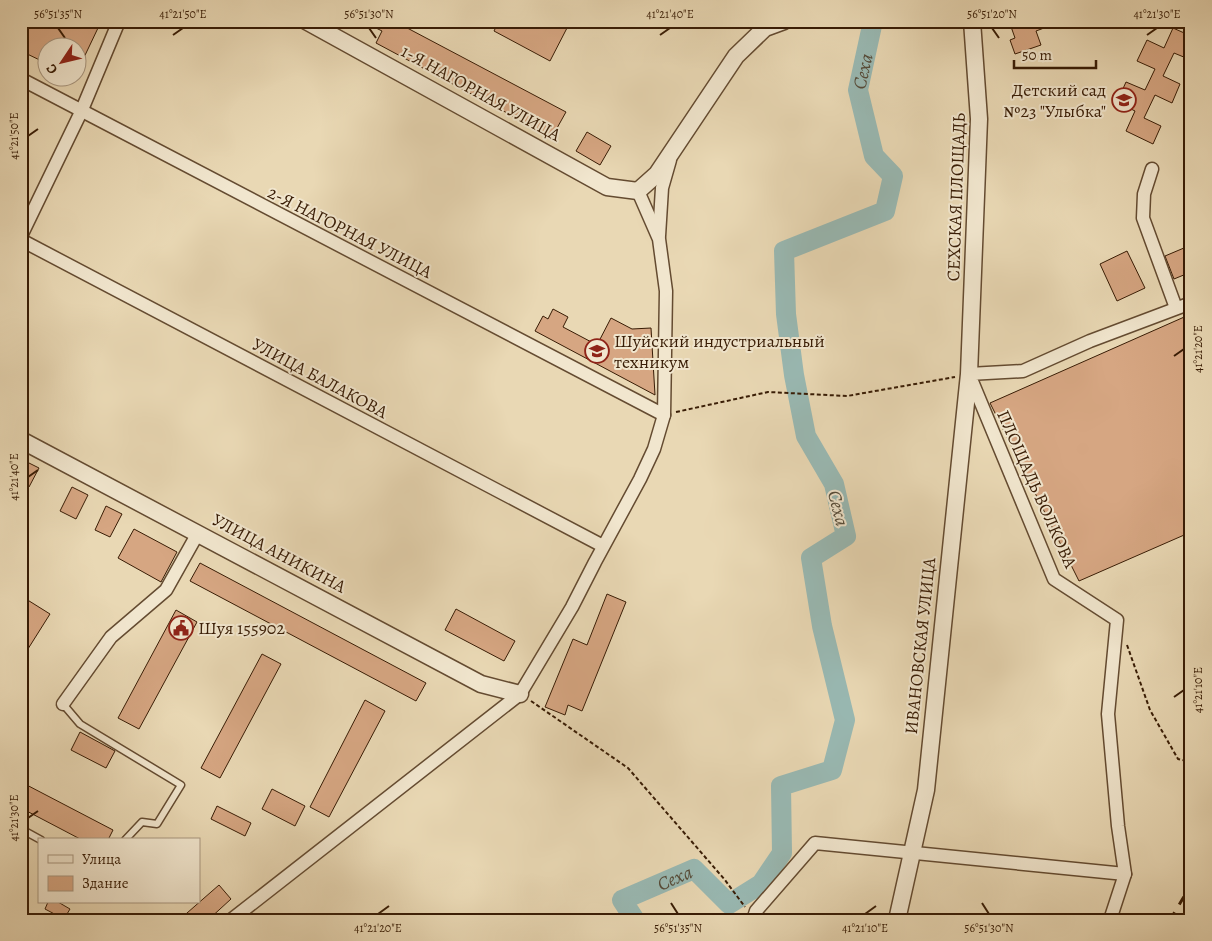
<svg xmlns="http://www.w3.org/2000/svg" width="1212" height="941" font-family="Alegreya,serif">
	<style>
		.lines { fill: none; stroke-linecap: round; stroke-linejoin: round }
		.river { stroke: #99b9b3; stroke-width: 20 }
		.building { fill: #d6a682; stroke: #381c05 }
		.service-casing { stroke: #644b31; stroke-width: 9 }
		.minor-casing { stroke: #644b31; stroke-width: 15 }
		.tertiary-casing { stroke: #644b31; stroke-width: 19 }
		.path { stroke: #381c05; stroke-width: 2; stroke-dasharray: 4 2.5; stroke-linecap: butt }
		.service { stroke: #f1e6ce; stroke-width: 6 }
		.minor { stroke: #f1e6ce; stroke-width: 12 }
		.tertiary { stroke: #f1e6ce; stroke-width: 16 }
		.rail { stroke: #381c05; stroke-width: 3; stroke-dasharray: 9 9; stroke-linecap: butt }
		.ticks { fill: none; stroke: #381c05; stroke-width: 2 }
		.labels { text-anchor: middle; stroke-width: 4; stroke-linejoin: round; paint-order: stroke }
		.poi-label { font-size: 18px; fill: #381c05; stroke: #f1e6ce; text-anchor: start }
		.street-label { font-size: 18px; fill: #381c05; stroke: #f1e6ce }
		.water-label { font-size: 19px; font-style: italic; fill: #554b39; stroke: #f1e6ce }
		.neatline { fill: none; stroke: #381c05; stroke-width: 2 }
		.ticks-label { font-size: 12px; text-anchor: middle; fill: #381c05 }
	</style>
	<rect width="100%" height="100%" fill="#e9d8b4"/>
	<filter id="stains"><feTurbulence type="fractalNoise" baseFrequency=".004" numOctaves="4"/><feColorMatrix values="0 0 0 0 .2 0 0 0 0 .09 0 0 0 0 .02 0 0 0 .5 -.17"/></filter>
	<radialGradient id="worn" r=".72"><stop offset=".6" stop-color="#630" stop-opacity="0"/><stop offset="1" stop-color="#630" stop-opacity=".3"/></radialGradient>
	<g class="lines">
		<!-- river -->
		<path class="river" id="s1" d="M635,920L622,900L694,869L729,904L761,884L782,853L781,786L832,770L845,720L822,626L811,558L846,536L834,484L806,436L794,375L786,314L784,251L885,211L893,176L874,156L858,90L873,21"/>
	</g>
	<!-- building -->
	<g class="building">
		<polygon points="21,21 84,21 98,28 78,70 78,48 48,48 48,64 21,51"/>
		<polygon points="362,21 394,21 566,112 552,137 376,43 382,31"/>
		<polygon points="499,21 554,21 567,28 550,61 494,31"/>
		<polygon points="1009,21 1060,21 1060,22 1036,31 1041,45 1015,54 1010,40 1015,38"/>
		<polygon points="1173,28 1191,36 1191,60 1174,53 1163,76 1180,84 1172,103 1155,95 1144,118 1161,126 1153,144 1126,131 1135,111 1117,102 1126,82 1145,90 1155,69 1137,61 1147,40 1164,48"/>
		<polygon points="587,132 611,146 600,165 576,151"/>
		<polygon points="1191,245 1191,272 1174,279 1165,256"/>
		<polygon points="1127,251 1145,288 1117,301 1100,264"/>
		<polygon points="553,309 568,317 563,327 597,345 611,318 632,329 651,328 655,395 535,331 543,316 548,319"/>
		<polygon points="1191,314 1191,532 1079,581 990,403"/>
		<polygon points="21,459 39,468 29,487 21,483"/>
		<polygon points="72,487 88,495 76,519 60,511"/>
		<polygon points="106,506 122,514 110,537 95,530"/>
		<polygon points="134,529 177,552 161,582 118,558"/>
		<polygon points="200,563 426,683 416,701 190,581"/>
		<polygon points="607,594 626,602 582,711 568,705 565,715 545,707 573,639 587,645"/>
		<polygon points="26,599 50,614 21,660 21,607"/>
		<polygon points="456,609 515,641 504,661 445,630"/>
		<polygon points="176,610 197,622 139,729 118,718"/>
		<polygon points="262,654 281,664 220,778 201,768"/>
		<polygon points="365,700 385,711 329,817 310,807"/>
		<polygon points="80,732 115,751 106,768 71,750"/>
		<polygon points="21,782 113,830 108,840 82,840 21,808"/>
		<polygon points="272,789 305,806 295,826 262,809"/>
		<polygon points="217,806 251,823 245,836 211,819"/>
		<polygon points="219,885 231,899 208,920 179,920"/>
		<polygon points="48,902 58,902 70,909 64,919 45,909"/>
	</g>
	<g class="lines">
		<!-- service casing -->
		<g class="service-casing">
			<g id="service">
				<polyline points="63,704 80,724 181,785 157,824 142,822 125,840"/>
				<polyline points="21,829 41,840"/>
			</g>
		</g>
		<!-- minor casing -->
		<g class="minor-casing">
			<g id="minor">
				<polyline points="21,79 664,415"/>
				<polyline points="1152,169 1144,194 1143,218 1176,308"/>
				<polyline points="21,236 81,112 119,21"/>
				<polyline points="659,236 662,188 670,160"/>
				<polyline points="21,240 603,546"/>
				<polyline points="63,704 111,637 166,590 198,533"/>
				<polyline points="231,920 520,694 572,607 595,562 640,479 654,449 664,415 666,291 659,239 638,191"/>
				<polyline points="753,920 756,911 815,843 1125,874"/>
				<polyline points="1110,920 1125,874 1118,826 1108,714 1117,620 1054,579 969,374 1023,371 1090,341 1191,303"/>
			</g>
		</g>
		<!-- tertiary casing -->
		<g class="tertiary-casing">
			<g id="tertiary">
				<polyline points="306,21 607,187 638,191 657,174 736,56 765,28 784,21"/>
				<polyline points="21,440 481,684 520,694"/>
				<polyline points="897,920 926,790 969,374 979,119 972,21"/>
			</g>
		</g>
		<!-- path -->
		<g class="path">
			<polyline points="676,412 768,392 847,396 955,377"/>
			<polyline points="1127,645 1150,710 1178,759 1191,762"/>
			<polyline points="531,701 628,768 725,880 745,907"/>
		</g>
		<!-- service -->
		<use href="#service" class="service"/>
		<!-- minor -->
		<use href="#minor" class="minor"/>
		<!-- tertiary -->
		<use href="#tertiary" class="tertiary"/>
		<!-- rail -->
		<polyline class="rail" points="1170,920 1191,885"/>
	</g>
	<!-- ticks -->
	<path class="ticks" d="M58,28L65,38M369,28L376,38M992,28L999,38M173,35L183,28M660,35L670,28M1147,35L1157,28M28,136L38,129M1174,356L1184,349M28,477L38,470M1174,697L1184,690M28,818L38,811M671,903L678,914M982,903L989,914M378,914L389,906M865,914L876,906"/>
	<!-- icons -->
	<defs>
		<g id="school-ring" transform="scale(1.25)"><circle r="9.5" fill="#f1e6ce" stroke="#8f2418" stroke-width="1.5"/><path d="M0-5L7-2L0 1L-7-2ZM-4 1L0 2.5L4 1V4Q0 6-4 4Z" fill="#8f2418"/></g>
		<g id="university-ring" transform="scale(1.25)"><circle r="9.5" fill="#f1e6ce" stroke="#8f2418" stroke-width="1.5"/><path d="M0-5L7-2L0 1L-7-2ZM-4 1L0 2.5L4 1V4Q0 6-4 4Z" fill="#8f2418"/></g>
		<g id="civic-ring" transform="scale(1.25)"><circle r="9.5" fill="#f1e6ce" stroke="#8f2418" stroke-width="1.5"/><path d="M-.6-6.5H3V-4.5H.6V-3L4-1V1h2V6H-6V1h2V-1L-.6-3ZM-1.2 2.5V6h2.4V2.5Z" fill="#8f2418"/></g>
	</defs>
	<g fill-rule="evenodd">
		<use href="#school-ring" x="1124" y="100"/>
		<use href="#university-ring" x="597" y="351"/>
		<use href="#civic-ring" x="181" y="628"/>
	</g>
	<g class="labels">
		<!-- poi labels -->
		<g class="poi-label">
			<text x="1106" y="96" text-anchor="end">Детский сад<tspan x="1106" dy="21">№23 "Улыбка"</tspan></text>
			<text x="614" y="347">Шуйский индустриальный<tspan x="614" dy="21">техникум</tspan></text>
			<text x="198" y="634">Шуя 155902</text>
		</g>
		<!-- street labels -->
		<g class="street-label">
			<text transform="translate(481 93) rotate(29)" y="6">1-Я НАГОРНАЯ УЛИЦА</text>
			<text transform="translate(956 197) rotate(-88)" y="6">СЕХСКАЯ ПЛОЩАДЬ</text>
			<text transform="translate(350 232) rotate(27)" y="6">2-Я НАГОРНАЯ УЛИЦА</text>
			<text transform="translate(320 378) rotate(28)" y="6">УЛИЦА БАЛАКОВА</text>
			<text transform="translate(1037 489) rotate(66)" y="6">ПЛОЩАДЬ ВОЛКОВА</text>
			<text transform="translate(279 553) rotate(28)" y="6">УЛИЦА АНИКИНА</text>
			<text transform="translate(920 646) rotate(-84)" y="6">ИВАНОВСКАЯ УЛИЦА</text>
		</g>
		<!-- water labels -->
		<g class="water-label">
			<text dy="7" stroke="none"><textPath href="#s1" startOffset="1161">Сеха</textPath></text>
			<text transform="translate(839 508) rotate(76)" y="7">Сеха</text>
			<text dy="7" stroke="none"><textPath href="#s1" startOffset="81">Сеха</textPath></text>
		</g>
	</g>
	<!-- margin -->
	<rect width="1212" height="941" fill="none" stroke="#e9d8b4" stroke-width="55"/>
	<!-- legend -->
	<rect x="38" y="838" width="162" height="65" fill="#f1e6ce" stroke="#a7957e"/>
	<rect x="48" y="855" width="25" height="8" fill="#f1e6ce" stroke="#a7957e"/>
	<text x="82" y="864" font-size="15" fill="#381c05">Улица</text>
	<rect x="48" y="876" width="25" height="15" fill="#d6a682" stroke="#a7957e"/>
	<text x="82" y="888" font-size="15" fill="#381c05">Здание</text>
	<!-- north arrow -->
	<g transform="translate(62 62) rotate(235)"><circle r="24" fill="#f1e6ce" stroke="#a7957e"/>
	<path d="M0-4L9 19L0 12L-9 19Z" fill="#8f2418"/>
	<text y="-8" font-size="14" font-weight="bold" text-anchor="middle" fill="#381c05">С</text>
	</g>
	<!-- scale -->
	<path d="M1014 60v8h82v-8" fill="none" stroke="#381c05" stroke-width="2.5"/>
	<text x="1022" y="60" font-size="15" fill="#381c05" stroke="#f1e6ce" stroke-width="4" paint-order="stroke">50 m</text>
	<rect x="28" y="28" width="1156" height="886" class="neatline"/>
	<g class="ticks-label">
		<text x="58" y="18">56°51'35"N</text>
		<text x="183" y="18">41°21'50"E</text>
		<text x="369" y="18">56°51'30"N</text>
		<text x="670" y="18">41°21'40"E</text>
		<text x="992" y="18">56°51'20"N</text>
		<text x="1157" y="18">41°21'30"E</text>
		<text transform="translate(14 136) rotate(-90)" y="4">41°21'50"E</text>
		<text transform="translate(1198 349) rotate(-90)" y="4">41°21'20"E</text>
		<text transform="translate(14 477) rotate(-90)" y="4">41°21'40"E</text>
		<text transform="translate(1198 690) rotate(-90)" y="4">41°21'10"E</text>
		<text transform="translate(14 818) rotate(-90)" y="4">41°21'30"E</text>
		<text x="378" y="932">41°21'20"E</text>
		<text x="678" y="932">56°51'35"N</text>
		<text x="865" y="932">41°21'10"E</text>
		<text x="989" y="932">56°51'30"N</text>
	</g>
	<rect width="100%" height="100%" filter="url(#stains)"/>
	<rect width="100%" height="100%" fill="url(#worn)"/>
</svg>
